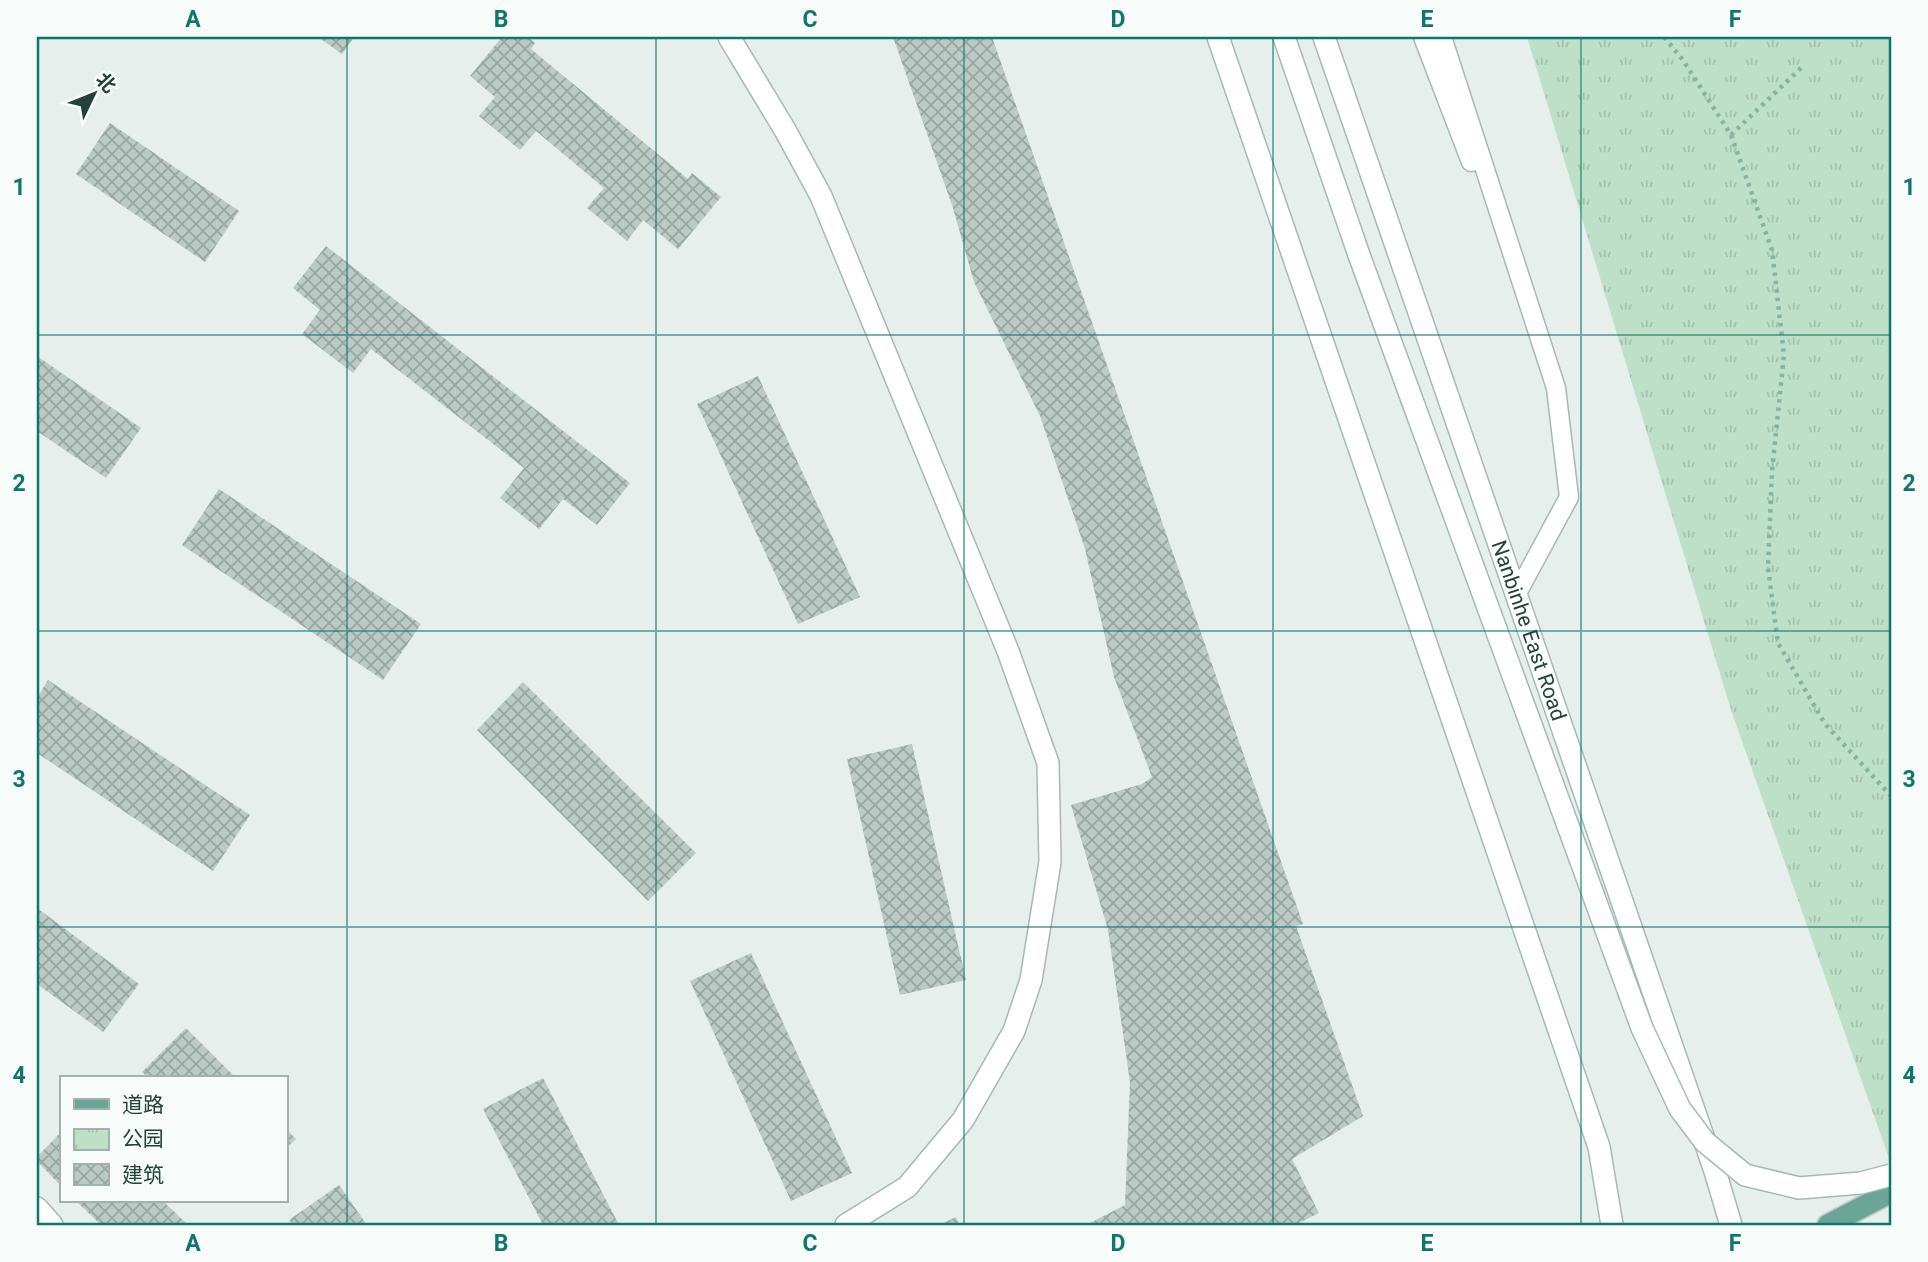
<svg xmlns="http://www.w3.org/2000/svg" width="1928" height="1262" font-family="Roboto,'Noto Sans SC',sans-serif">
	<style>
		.park { fill: url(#park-tufts) }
		.building { fill: url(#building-cross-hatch) }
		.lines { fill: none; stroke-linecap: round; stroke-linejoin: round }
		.service-casing { stroke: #a8b8b2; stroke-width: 21 }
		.minor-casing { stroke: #a8b8b2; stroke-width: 24 }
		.secondary-casing { stroke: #a4bbb3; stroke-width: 24 }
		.primary-casing { stroke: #c2cac8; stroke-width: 24 }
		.path { stroke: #86b3a5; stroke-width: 4.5; stroke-dasharray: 3.5 5; stroke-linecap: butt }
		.service { stroke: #fff; stroke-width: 18 }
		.minor { stroke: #fff; stroke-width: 21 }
		.secondary { stroke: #fff; stroke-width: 21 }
		.primary { stroke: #6aa596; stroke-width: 21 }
		.secondary-bridge-casing { stroke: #a4bbb3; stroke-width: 24; stroke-linecap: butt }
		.secondary-bridge { stroke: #fff; stroke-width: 21 }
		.grid { fill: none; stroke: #0f766e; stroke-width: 2; stroke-opacity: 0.55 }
		.labels { text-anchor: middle; stroke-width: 6; stroke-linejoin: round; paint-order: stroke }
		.street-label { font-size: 21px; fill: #24423a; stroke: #f7fbf9 }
		.neatline { fill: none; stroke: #0f766e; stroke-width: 2.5 }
		.grid-label { font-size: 23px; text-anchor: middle; font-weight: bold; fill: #0f766e }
	</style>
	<defs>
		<pattern id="park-tufts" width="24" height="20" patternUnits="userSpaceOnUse" patternTransform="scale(1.75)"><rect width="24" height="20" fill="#bfe0c8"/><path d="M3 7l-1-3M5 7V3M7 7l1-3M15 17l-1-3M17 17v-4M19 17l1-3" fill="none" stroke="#a4c1ad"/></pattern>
		<pattern id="building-cross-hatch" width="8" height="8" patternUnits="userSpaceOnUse" patternTransform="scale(1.75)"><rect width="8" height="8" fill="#bbcac4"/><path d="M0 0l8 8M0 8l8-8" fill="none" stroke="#98a6a0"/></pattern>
	</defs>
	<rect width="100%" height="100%" fill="#e6efeb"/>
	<!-- park -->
	<polygon class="park" points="1527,37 1891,37 1891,1164 1731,710"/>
	<!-- building -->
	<g class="building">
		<polygon points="318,37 354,37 342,54"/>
		<polygon points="502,37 528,37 535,43 531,49 688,179 692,173 721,197 678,249 643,220 627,241 587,208 604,188 536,131 520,150 479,116 495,97 470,76"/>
		<polygon points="893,37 992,37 1303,924 1296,926 1363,1116 1292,1159 1319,1213 1295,1225 1086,1225 1125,1205 1130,1082 1108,930 1071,805 1142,784 1152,777 1114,677 1085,549 1040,416 974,282 953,208"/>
		<polygon points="110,123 239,211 205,262 76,174"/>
		<polygon points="326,246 630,483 597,525 563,499 539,529 500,498 524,468 371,349 353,373 302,334 320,310 293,288"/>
		<polygon points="37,356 141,428 106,478 37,431"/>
		<polygon points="758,376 860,597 798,624 697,404"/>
		<polygon points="219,489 421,624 383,680 182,545"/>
		<polygon points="48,680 250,815 213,871 37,753 37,698"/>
		<polygon points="523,682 696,853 648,901 477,730"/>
		<polygon points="912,744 966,980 900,995 847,759"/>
		<polygon points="37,908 139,984 103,1032 37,984"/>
		<polygon points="751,953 852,1173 791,1201 690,981"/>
		<polygon points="186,1028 236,1078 149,1078 142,1072"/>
		<polygon points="543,1078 619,1225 543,1225 483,1109"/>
		<polygon points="285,1128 296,1139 285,1149"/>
		<polygon points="61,1132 61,1186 37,1161 37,1157"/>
		<polygon points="339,1185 367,1225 293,1225 289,1220"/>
		<polygon points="76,1201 163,1201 188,1225 101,1225"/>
		<polygon points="956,1217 960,1225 939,1225"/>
	</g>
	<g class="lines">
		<!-- service casing -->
		<g class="service-casing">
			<g id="service">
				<polyline points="1423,37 1471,162"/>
				<polyline points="1442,37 1556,388 1569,497 1516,595"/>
			</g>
		</g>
		<!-- minor casing -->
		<g class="minor-casing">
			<g id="minor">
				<polyline points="729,37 785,130 821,196 1008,651 1048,763 1050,862 1031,980 1014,1031 963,1120 907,1187 846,1225"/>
				<polyline points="37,1208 52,1225"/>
			</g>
		</g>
		<!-- secondary casing -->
		<g class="secondary-casing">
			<g id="secondary">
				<polyline points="1218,37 1599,1147 1612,1225"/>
				<polyline points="1284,37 1359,255"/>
				<path id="s1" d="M1324,37L1715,1171L1731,1225"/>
			</g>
		</g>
		<!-- primary casing -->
		<g class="primary-casing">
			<polyline id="primary" points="1828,1225 1891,1192"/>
		</g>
		<!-- path -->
		<g class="path">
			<polyline points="1664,37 1683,60 1731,135 1772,250 1784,355 1772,471 1768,568 1778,643 1825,724 1891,796"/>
			<polyline points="1731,135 1801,68"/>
		</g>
		<!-- service -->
		<use href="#service" class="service"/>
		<!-- minor -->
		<use href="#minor" class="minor"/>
		<!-- secondary -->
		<use href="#secondary" class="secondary"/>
		<!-- primary -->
		<use href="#primary" class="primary"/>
		<!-- secondary-bridge casing -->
		<g class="secondary-bridge-casing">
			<polyline id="secondary-bridge" points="1359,255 1642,1028 1680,1109 1705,1142 1745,1175 1799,1188 1861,1183 1891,1175"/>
		</g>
		<!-- secondary-bridge -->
		<use href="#secondary-bridge" class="secondary-bridge"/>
	</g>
	<!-- grid -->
	<path class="grid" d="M347,37V1225M656,37V1225M964,37V1225M1273,37V1225M1581,37V1225M37,335H1891M37,631H1891M37,927H1891"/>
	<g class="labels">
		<!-- street labels -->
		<g class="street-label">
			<text dy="7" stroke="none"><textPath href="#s1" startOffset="628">Nanbinhe East Road</textPath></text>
		</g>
	</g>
	<!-- border -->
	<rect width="1928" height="1262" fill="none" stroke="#f7fbf9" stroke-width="77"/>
	<!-- legend -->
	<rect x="60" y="1076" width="228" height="126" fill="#f7fbf9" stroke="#a3b1ad" stroke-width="2"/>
	<rect x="74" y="1099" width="35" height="10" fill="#6aa596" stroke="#a3b1ad" stroke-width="2"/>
	<text x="122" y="1112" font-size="21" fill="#24423a">道路</text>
	<rect x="74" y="1129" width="35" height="21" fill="url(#park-tufts)" stroke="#a3b1ad" stroke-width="2"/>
	<text x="122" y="1146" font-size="21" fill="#24423a">公园</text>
	<rect x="74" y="1164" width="35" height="21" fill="url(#building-cross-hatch)" stroke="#a3b1ad" stroke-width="2"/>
	<text x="122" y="1182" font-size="21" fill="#24423a">建筑</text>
	<!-- north arrow -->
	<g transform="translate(94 94) rotate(47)" stroke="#f7fbf9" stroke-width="5" paint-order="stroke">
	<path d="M0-5L12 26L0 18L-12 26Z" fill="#24423a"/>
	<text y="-10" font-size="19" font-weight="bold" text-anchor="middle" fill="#24423a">北</text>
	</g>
	<rect x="38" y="38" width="1852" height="1186" class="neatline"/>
	<g class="grid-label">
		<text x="193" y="27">A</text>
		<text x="501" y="27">B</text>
		<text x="810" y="27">C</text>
		<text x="1118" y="27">D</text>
		<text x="1427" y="27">E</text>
		<text x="1735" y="27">F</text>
		<text x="19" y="195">1</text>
		<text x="1909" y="195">1</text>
		<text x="19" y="491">2</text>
		<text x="1909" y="491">2</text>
		<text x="19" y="787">3</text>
		<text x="1909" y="787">3</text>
		<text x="19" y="1083">4</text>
		<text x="1909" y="1083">4</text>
		<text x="193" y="1251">A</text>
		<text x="501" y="1251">B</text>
		<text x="810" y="1251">C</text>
		<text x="1118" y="1251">D</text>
		<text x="1427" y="1251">E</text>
		<text x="1735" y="1251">F</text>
	</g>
</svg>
